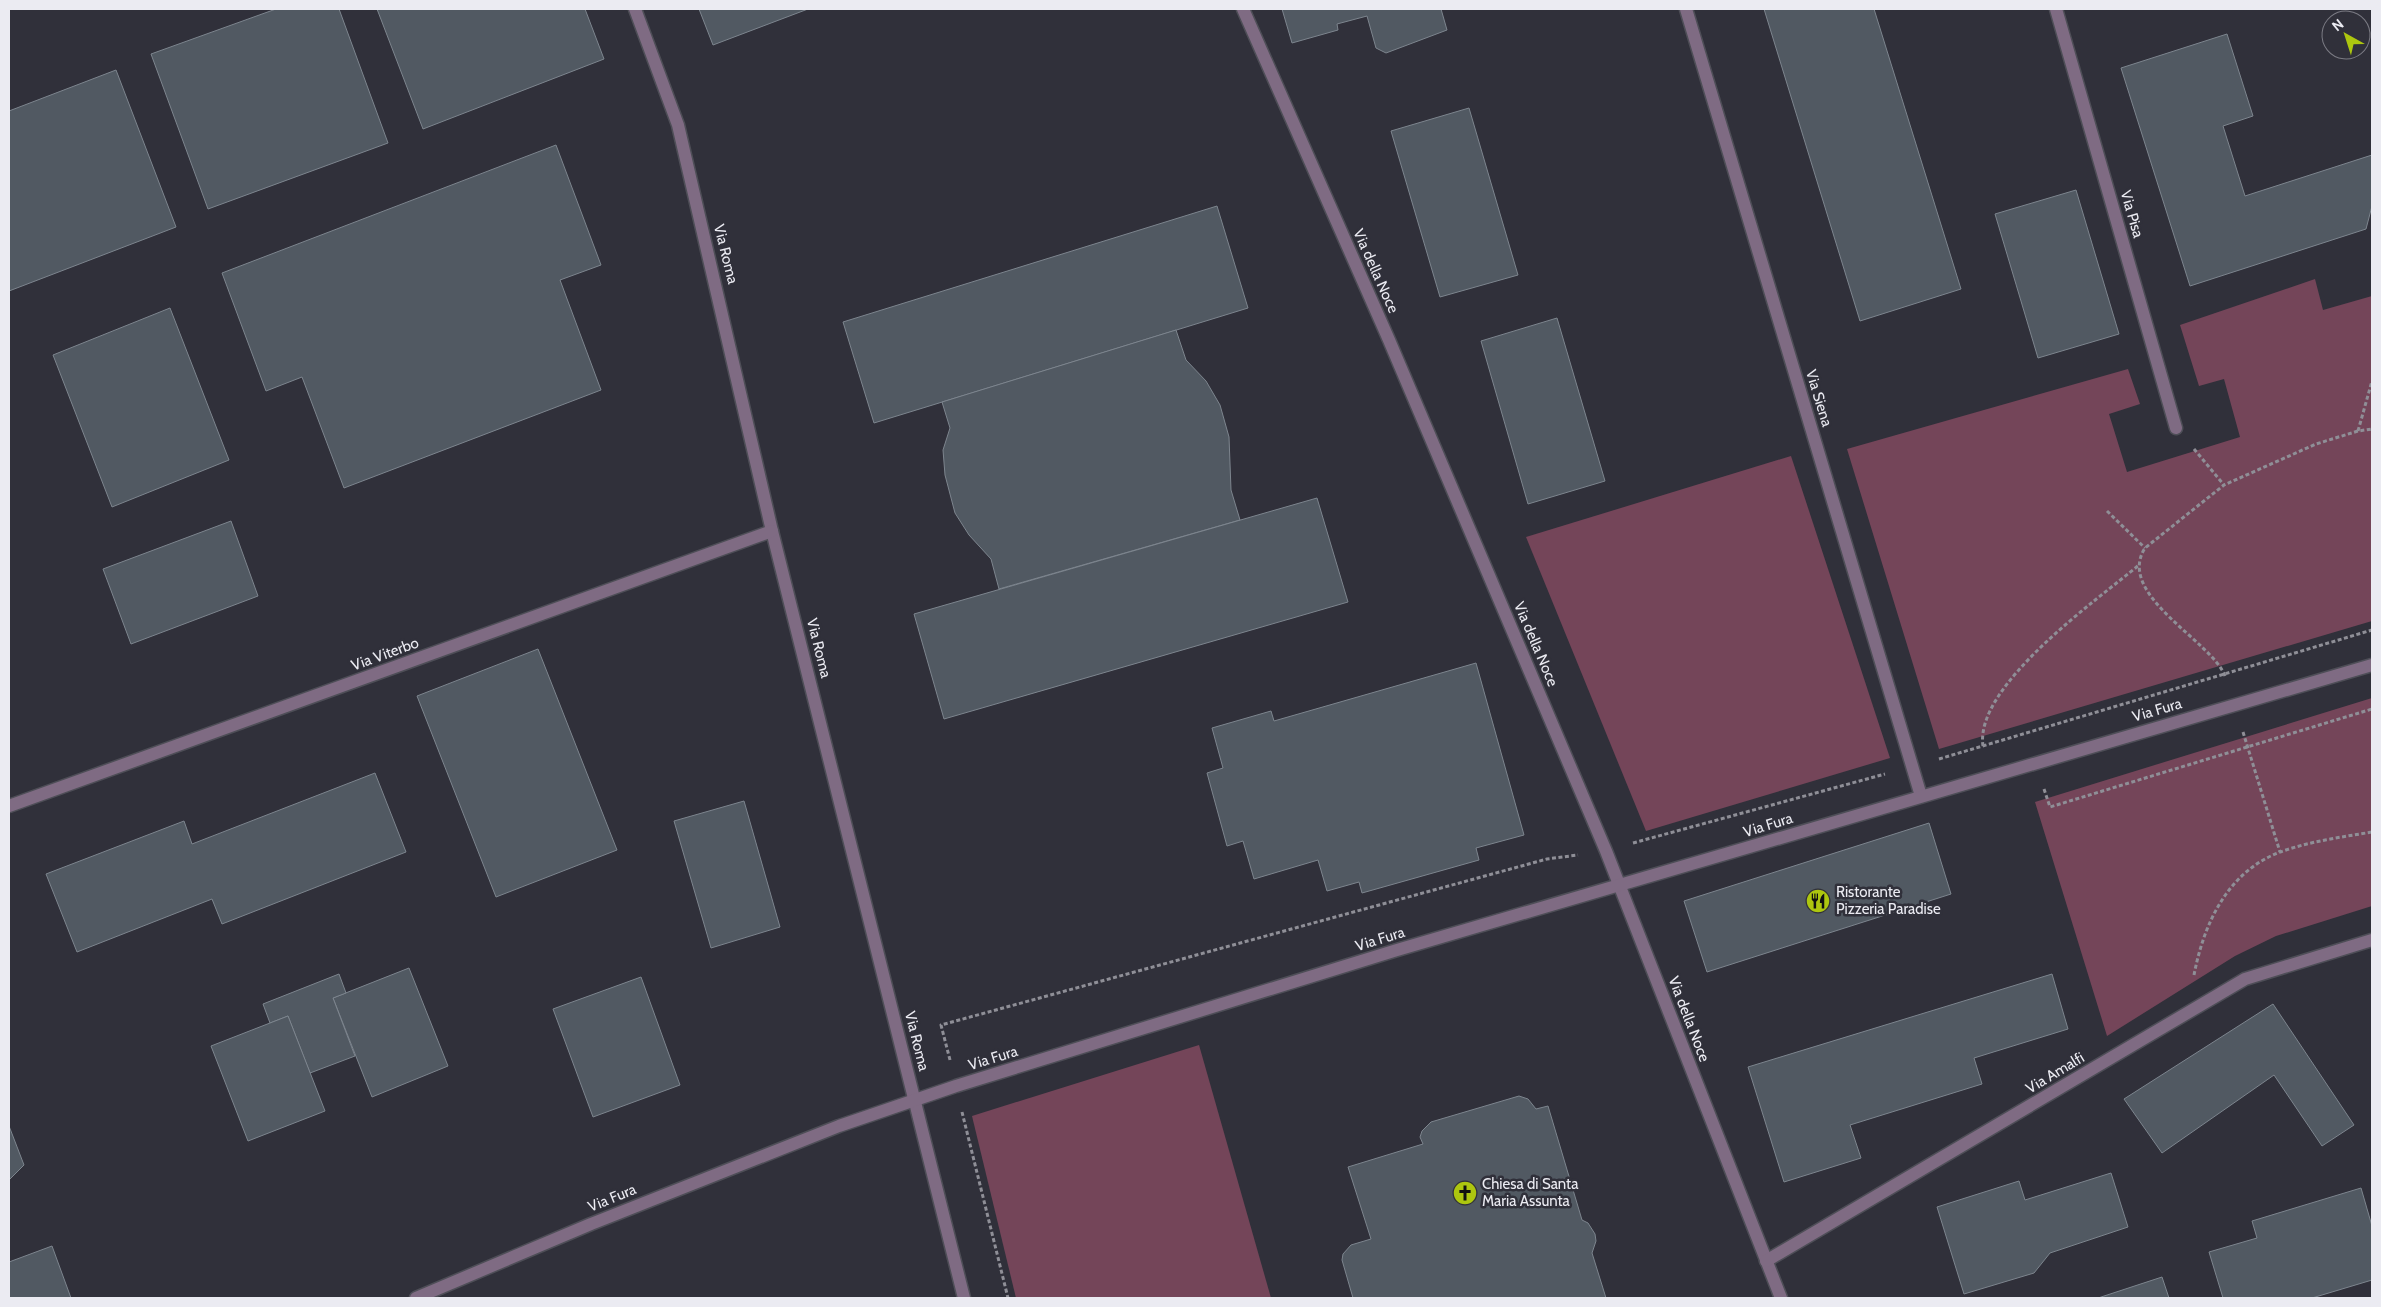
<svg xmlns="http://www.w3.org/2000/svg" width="2381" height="1307" font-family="Cabin,sans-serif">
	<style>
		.green { fill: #744559 }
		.building { fill: #515962; stroke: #7d858e }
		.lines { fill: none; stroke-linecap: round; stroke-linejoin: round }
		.minor-casing { stroke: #4e4e57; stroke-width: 15 }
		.path { stroke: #8f8f97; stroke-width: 3; stroke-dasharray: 4 2.5; stroke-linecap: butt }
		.minor { stroke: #7f6b83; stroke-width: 12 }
		.labels { text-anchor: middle; stroke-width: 5; stroke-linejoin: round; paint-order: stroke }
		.street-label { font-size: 15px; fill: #ebebf2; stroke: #30303a }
		.poi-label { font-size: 15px; fill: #ebebf2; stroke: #30303a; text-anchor: start }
	</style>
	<rect width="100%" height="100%" fill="#30303a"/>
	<!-- green -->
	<g class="green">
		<polygon points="2315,279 2323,310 2372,296 2372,621 1939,749 1847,449 2128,369 2140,404 2109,414 2127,472 2240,437 2224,379 2199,386 2180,325"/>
		<polygon points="1791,456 1890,758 1646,831 1526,537"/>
		<polygon points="2372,698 2372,906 2276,936 2235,956 2107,1036 2035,802"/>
		<polygon points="1199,1045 1271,1298 1016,1298 972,1116"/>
	</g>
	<!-- building -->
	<g class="building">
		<polygon points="276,9 339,9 388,143 208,209 151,54"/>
		<polygon points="377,9 585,9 604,59 423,129"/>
		<polygon points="699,9 808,9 713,45"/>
		<polygon points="1282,9 1441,9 1447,30 1386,53 1376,48 1367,16 1337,24 1338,30 1292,43"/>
		<polygon points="1764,9 1874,9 1961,289 1860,321"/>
		<polygon points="2227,34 2253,116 2223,126 2245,196 2372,155 2372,206 2366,229 2190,286 2121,68"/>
		<polygon points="116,70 176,227 9,291 9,111"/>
		<polygon points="1469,108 1518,275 1440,297 1391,131"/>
		<polygon points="556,145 601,265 560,280 601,390 344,488 302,377 266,391 222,273"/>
		<polygon points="2076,190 2119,334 2038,358 1995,214"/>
		<polygon points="1217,206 1248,308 874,423 843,322"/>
		<polygon points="170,308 229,460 112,507 53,355"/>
		<polygon points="1557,318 1605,481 1528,504 1481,341"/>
		<polygon points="1176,330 1186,360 1206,381 1220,405 1229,437 1231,490 1240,520 999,589 991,559 969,535 955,513 945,475 943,450 950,428 942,402"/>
		<polygon points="1317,498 1348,602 944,719 914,614"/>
		<polygon points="231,521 258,596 131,644 103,569"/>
		<polygon points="538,649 617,850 496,897 417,696"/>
		<polygon points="1476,663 1524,835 1476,848 1479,860 1362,893 1359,882 1327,891 1318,860 1254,879 1243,841 1227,846 1207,773 1223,768 1212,728 1271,711 1274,721"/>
		<polygon points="375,773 406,852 222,924 212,899 77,952 46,874 184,821 192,844"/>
		<polygon points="744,801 780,927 711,948 674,821"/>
		<polygon points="1929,823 1951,894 1707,972 1684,901"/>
		<polygon points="409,968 448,1066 372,1097 333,998"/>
		<polygon points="339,974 346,993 333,998 355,1056 310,1073 288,1016 270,1023 263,1004"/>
		<polygon points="2052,974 2068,1029 1974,1058 1982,1084 1850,1125 1861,1158 1784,1182 1748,1067"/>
		<polygon points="641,977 680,1085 593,1117 553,1009"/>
		<polygon points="2273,1004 2354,1125 2322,1146 2274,1075 2162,1153 2124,1099"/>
		<polygon points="288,1016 325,1111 248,1141 211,1046"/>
		<polygon points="1519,1096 1528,1099 1536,1109 1548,1106 1582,1220 1588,1223 1595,1234 1596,1241 1592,1253 1606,1298 1353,1298 1342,1260 1343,1254 1351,1245 1371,1239 1348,1167 1423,1144 1420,1137 1422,1131 1431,1122"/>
		<polygon points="9,1126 24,1165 9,1180"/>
		<polygon points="2111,1173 2128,1227 2050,1253 2034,1273 1964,1294 1937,1207 2019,1181 2025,1200"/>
		<polygon points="2361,1188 2372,1226 2372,1280 2312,1298 2223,1298 2209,1252 2257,1238 2252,1221"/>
		<polygon points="52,1246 71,1298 9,1298 9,1262"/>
		<polygon points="2162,1277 2169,1298 2098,1298"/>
	</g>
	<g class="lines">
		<!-- minor casing -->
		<g class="minor-casing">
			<g id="minor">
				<polyline points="635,9 678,125 772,531 964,1298"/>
				<polyline points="1243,9 1389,340 1606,851 1781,1298"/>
				<polyline points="1686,9 1921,796"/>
				<polyline points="2056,9 2176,428"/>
				<polyline points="9,806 772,531"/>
				<polyline points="1766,1261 2245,979 2372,940"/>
				<polyline points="416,1298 591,1224 839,1126 956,1086 1397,950 2372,665"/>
			</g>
		</g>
		<!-- path -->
		<g class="path">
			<polyline points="2358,431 2372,381"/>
			<polyline points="2194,449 2224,485"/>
			<polyline points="2107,511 2145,548"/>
			<path d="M2225,676C2212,641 2115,595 2145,548L2224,485L2316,444L2358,431L2372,429"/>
			<polyline points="2243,732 2280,852"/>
			<path d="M1983,746C1974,686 2097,600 2139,565"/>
			<polyline points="1939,759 2372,630"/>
			<polyline points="2044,789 2050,807 2372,709"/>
			<polyline points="1633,843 1885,774"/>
			<path d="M2194,975C2204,923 2228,870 2283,851C2312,841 2342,837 2372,832"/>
			<polyline points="950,1060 941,1025 1547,859 1578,855"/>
			<polyline points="962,1112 1008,1298"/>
		</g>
		<!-- minor -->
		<use href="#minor" class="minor"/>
	</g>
	<!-- icons -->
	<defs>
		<g id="restaurant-disc" transform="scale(1.25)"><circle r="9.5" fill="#adc60f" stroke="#30303a"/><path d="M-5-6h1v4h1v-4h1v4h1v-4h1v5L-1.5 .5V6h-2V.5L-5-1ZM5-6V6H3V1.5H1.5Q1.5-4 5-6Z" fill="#111"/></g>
		<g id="church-disc" transform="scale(1.25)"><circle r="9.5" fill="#adc60f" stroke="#30303a"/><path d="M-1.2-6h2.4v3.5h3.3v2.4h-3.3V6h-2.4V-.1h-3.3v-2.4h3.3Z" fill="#111"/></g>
	</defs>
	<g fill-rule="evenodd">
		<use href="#restaurant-disc" x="1818" y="901"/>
		<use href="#church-disc" x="1465" y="1193"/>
	</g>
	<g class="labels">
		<!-- street labels -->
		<g class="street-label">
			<text transform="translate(2132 214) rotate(74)" y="5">Via Pisa</text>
			<text transform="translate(726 254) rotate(76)" y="5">Via Roma</text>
			<text transform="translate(1376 271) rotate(66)" y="5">Via della Noce</text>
			<text transform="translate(1819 398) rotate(73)" y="5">Via Siena</text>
			<text transform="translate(1536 644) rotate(67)" y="5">Via della Noce</text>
			<text transform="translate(819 648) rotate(76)" y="5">Via Roma</text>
			<text transform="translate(385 654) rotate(-20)" y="5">Via Viterbo</text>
			<text transform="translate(2157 710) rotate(-16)" y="5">Via Fura</text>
			<text transform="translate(1768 825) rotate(-17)" y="5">Via Fura</text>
			<text transform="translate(1380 939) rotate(-17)" y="5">Via Fura</text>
			<text transform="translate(1689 1019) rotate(69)" y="5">Via della Noce</text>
			<text transform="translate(917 1041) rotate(76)" y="5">Via Roma</text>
			<text transform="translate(993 1058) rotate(-17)" y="5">Via Fura</text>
			<text transform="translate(2055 1073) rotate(-31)" y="5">Via Amalfi</text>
			<text transform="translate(612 1198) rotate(-22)" y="5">Via Fura</text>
		</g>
		<!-- poi labels -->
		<g class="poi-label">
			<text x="1836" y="897">Ristorante<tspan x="1836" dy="17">Pizzeria Paradise</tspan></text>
			<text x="1482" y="1189">Chiesa di Santa<tspan x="1482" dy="17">Maria Assunta</tspan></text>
		</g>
	</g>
	<!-- border -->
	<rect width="2381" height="1307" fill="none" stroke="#ebebf2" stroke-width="20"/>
	<!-- north arrow -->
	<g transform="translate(2346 35) rotate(321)"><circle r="24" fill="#30303a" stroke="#7b7b84"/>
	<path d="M0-4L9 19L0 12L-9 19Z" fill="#adc60f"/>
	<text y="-8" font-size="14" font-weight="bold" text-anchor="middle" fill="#ebebf2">N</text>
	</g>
</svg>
